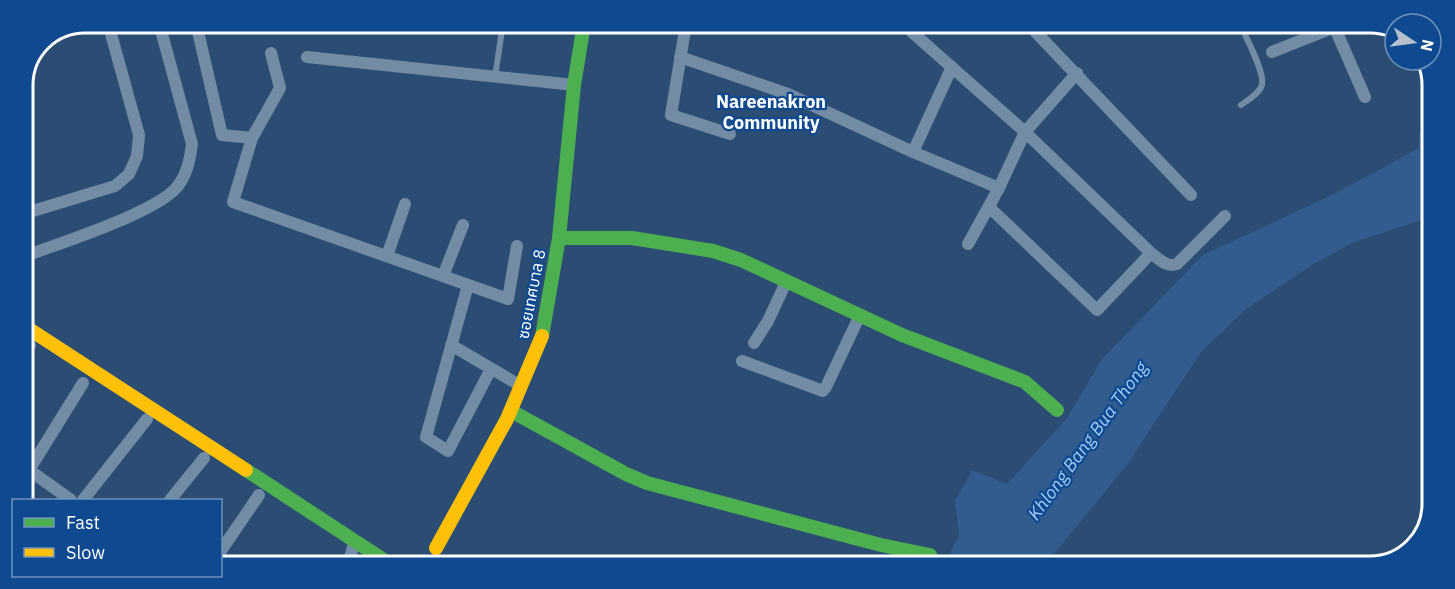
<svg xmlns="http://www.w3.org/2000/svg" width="1455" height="589" font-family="'IBM Plex Sans','Noto Sans Thai',sans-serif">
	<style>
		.water { fill: #315c8d }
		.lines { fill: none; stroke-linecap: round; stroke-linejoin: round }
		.lane { stroke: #738ca6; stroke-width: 6 }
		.street { stroke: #738ca6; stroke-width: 12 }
		.fast { stroke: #4caf50; stroke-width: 14 }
		.slow { stroke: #ffc107; stroke-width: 14 }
		.labels { text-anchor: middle; stroke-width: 4.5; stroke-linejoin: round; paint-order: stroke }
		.street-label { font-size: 16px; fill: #fff; stroke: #0f4a90 }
		.neighbourhood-label { font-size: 18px; font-weight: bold; fill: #fff; stroke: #0f4a90 }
		.water-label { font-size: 18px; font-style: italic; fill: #a4cdfb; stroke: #0f4a90 }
		.rim { fill: none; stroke: #fff; stroke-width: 3 }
	</style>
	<rect width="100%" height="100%" fill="#2c4d73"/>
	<!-- water -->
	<polygon class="water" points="1432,128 1431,217 1352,243 1312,265 1245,310 1201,352 1127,465 1044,566 944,565 959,535 955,501 972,470 1007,484 1067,418 1102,359 1203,255 1336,193 1419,148 1419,133"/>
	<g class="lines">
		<!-- lane -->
		<g class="lane">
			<path d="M1241,26C1246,38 1265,72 1262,85C1259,94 1248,100 1241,105"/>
			<polyline points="495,77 502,30"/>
		</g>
		<!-- street -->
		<g class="street">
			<polyline points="196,23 222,135 252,138 280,88 271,53"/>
			<polyline points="686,24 671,115 730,134"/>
			<path d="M904,25L1025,132L1151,253C1159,259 1167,268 1177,264L1225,216"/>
			<polyline points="1029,25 1191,195"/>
			<polyline points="1334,26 1365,97"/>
			<polyline points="1272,52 1335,27"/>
			<polyline points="307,57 574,85"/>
			<polyline points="680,57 788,94 913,152 999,188"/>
			<polyline points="252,138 233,202 508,299 517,246"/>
			<polyline points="913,152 952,67"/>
			<polyline points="989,207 1097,310 1151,253"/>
			<polyline points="23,214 115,186 129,174 137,156 139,135 108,23"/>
			<polyline points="968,244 999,188 1025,132 1077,73"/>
			<polyline points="387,256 405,204"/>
			<path d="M23,257C56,244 164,211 180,183C188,171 190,158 192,144L159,23"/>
			<polyline points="443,276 463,225"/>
			<polyline points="468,285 426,437 448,451 491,369"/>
			<polyline points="754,343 768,321 786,282"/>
			<polyline points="451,345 521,386"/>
			<polyline points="23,356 30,345"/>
			<polyline points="742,361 823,391 826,387 860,315"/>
			<polyline points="23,468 29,470 71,500"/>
			<polyline points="29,470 83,383"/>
			<polyline points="83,500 147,419"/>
			<polyline points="170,500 204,458"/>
			<polyline points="1427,526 1427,527"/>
			<polyline points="220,552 259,495"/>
			<polyline points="348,564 355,541"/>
		</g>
		<!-- fast -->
		<g class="fast">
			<polyline points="559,238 632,238 713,251 741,260 902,335 1025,382 1057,410"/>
			<polyline points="542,336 559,238 574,85 584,24"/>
			<polyline points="511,411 626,474 647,483 881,545 930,555"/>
			<polyline points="246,470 390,564"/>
		</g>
		<!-- slow -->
		<g class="slow">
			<polyline points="23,325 246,470"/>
			<polyline points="436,548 507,419 542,336"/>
		</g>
	</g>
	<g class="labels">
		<!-- street labels -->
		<g class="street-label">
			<text transform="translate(531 294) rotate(-79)" y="6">ซอยเทศบาล 8</text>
		</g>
		<!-- neighbourhood labels -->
		<g class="neighbourhood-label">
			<text x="771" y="108">Nareenakron<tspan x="771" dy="21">Community</tspan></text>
		</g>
		<!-- water labels -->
		<g class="water-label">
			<text transform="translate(1088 441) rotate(-54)" y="6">Khlong Bang Bua Thong</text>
		</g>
	</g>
	<!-- crop -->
	<path d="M0 0H1455V589H0ZM85 33H1370A52 52 0 0 1 1422 85V504A52 52 0 0 1 1370 556H85A52 52 0 0 1 33 504V85A52 52 0 0 1 85 33Z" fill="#0f4a90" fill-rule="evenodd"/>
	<path class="rim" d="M85 33H1370A52 52 0 0 1 1422 85V504A52 52 0 0 1 1370 556H85A52 52 0 0 1 33 504V85A52 52 0 0 1 85 33Z"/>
	<!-- legend -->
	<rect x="12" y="499" width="210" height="78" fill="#0f4a90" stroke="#6f92bc" stroke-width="1.5"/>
	<rect x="24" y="518" width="30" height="9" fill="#4caf50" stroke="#6f92bc" stroke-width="1.5"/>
	<text x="66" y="529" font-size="18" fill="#ffffff">Fast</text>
	<rect x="24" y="548" width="30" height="9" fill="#ffc107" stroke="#6f92bc" stroke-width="1.5"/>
	<text x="66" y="559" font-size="18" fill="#ffffff">Slow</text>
	<!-- north arrow -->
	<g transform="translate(1413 42) rotate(103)"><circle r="28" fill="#0f4a90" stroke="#6f92bc" stroke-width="1.5"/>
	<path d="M0-4.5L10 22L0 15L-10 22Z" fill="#b5c1ce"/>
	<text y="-9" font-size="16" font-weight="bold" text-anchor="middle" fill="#ffffff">N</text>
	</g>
</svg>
